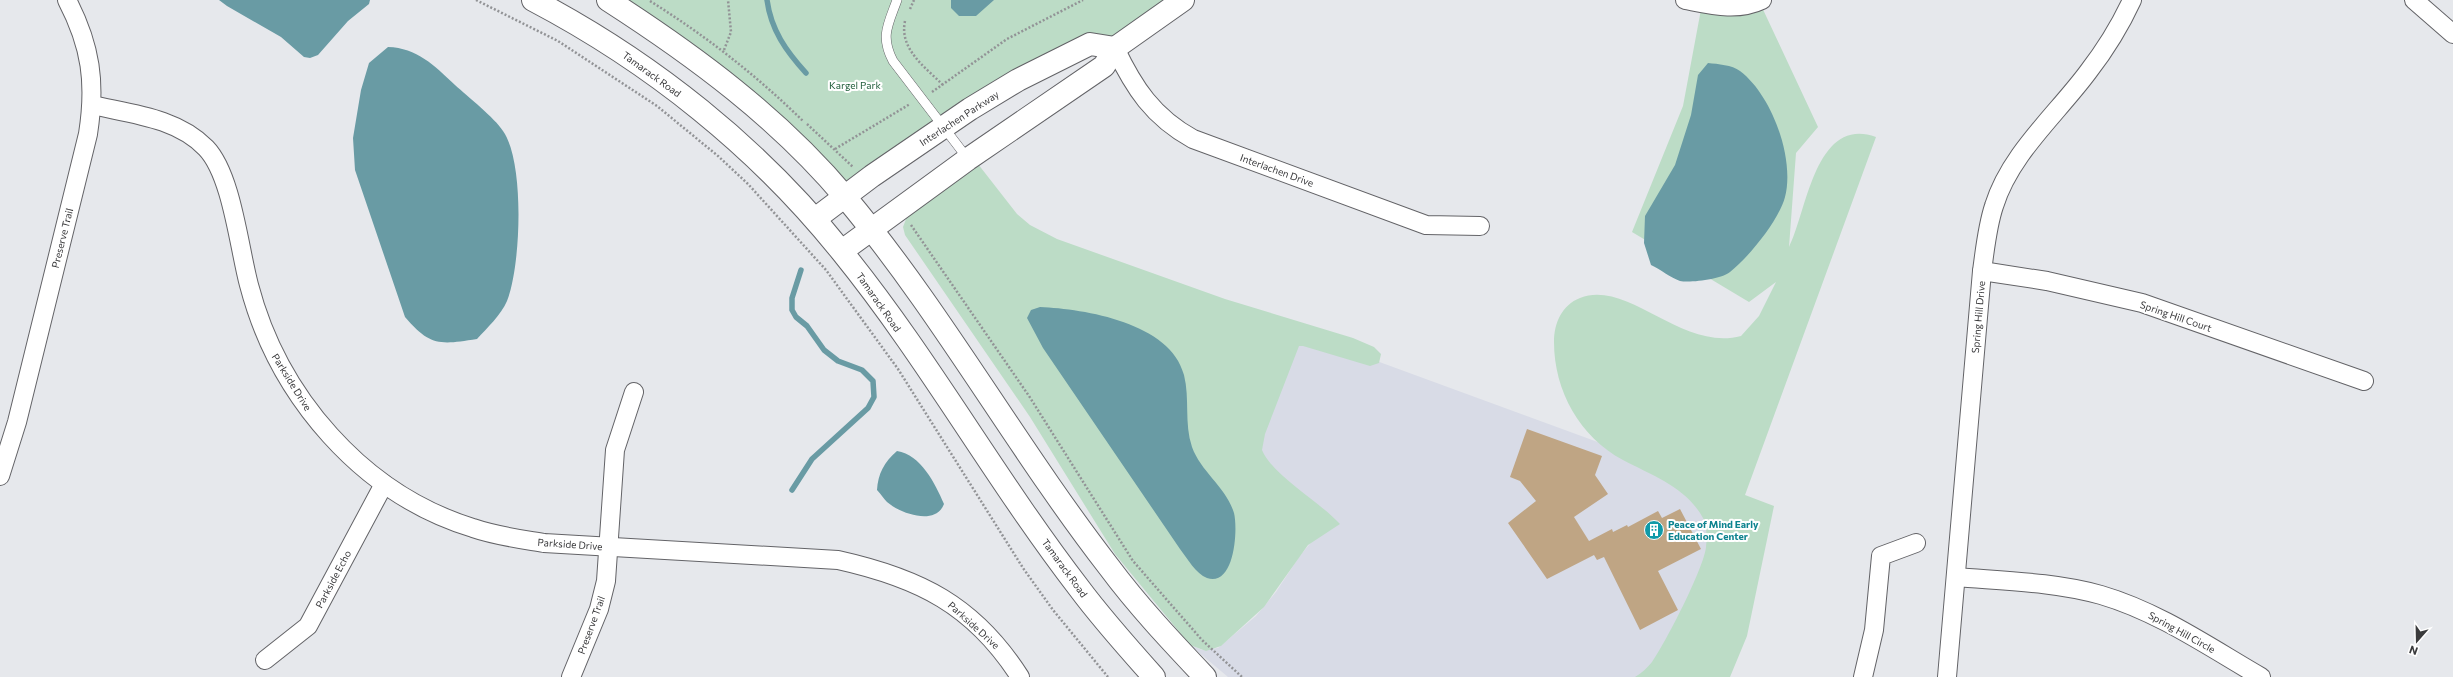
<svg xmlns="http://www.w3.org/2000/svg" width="2453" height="677" font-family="Commissioner,sans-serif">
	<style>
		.built { fill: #d8dbe6 }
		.green { fill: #bcdcc6 }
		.water { fill: #699ba4 }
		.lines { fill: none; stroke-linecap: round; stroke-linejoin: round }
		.stream { stroke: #699ba4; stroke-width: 5.5 }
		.building { fill: #bfa584 }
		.service-casing { stroke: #636367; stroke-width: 10 }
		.minor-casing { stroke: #636367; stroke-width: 20 }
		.tertiary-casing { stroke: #636367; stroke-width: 24 }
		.path { stroke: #929396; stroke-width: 2.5; stroke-dasharray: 2 2; stroke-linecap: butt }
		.service { stroke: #fff; stroke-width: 9 }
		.minor { stroke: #fff; stroke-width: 18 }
		.tertiary { stroke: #fff; stroke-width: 22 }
		.labels { text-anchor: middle; stroke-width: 4; stroke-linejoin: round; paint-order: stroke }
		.street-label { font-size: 10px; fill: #3a3a3c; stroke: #fff }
		.park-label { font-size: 10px; fill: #205d3a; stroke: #fff }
		.culture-label { font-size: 10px; font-weight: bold; fill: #0d838f; stroke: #fff; text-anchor: start }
	</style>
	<rect width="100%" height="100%" fill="#e6e8ec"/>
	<!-- built -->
	<polygon class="built" points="1284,327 1745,496 1680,677 1228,677 1196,650 1190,645 1202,650 1218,648 1256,616 1276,592 1299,557 1313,540 1238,454"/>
	<!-- green -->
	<g class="green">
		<polygon points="608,0 1183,0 1115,48 1090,44 845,197 830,181"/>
		<path d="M1759,1L1818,127L1796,153L1789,247C1807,212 1815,115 1876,137L1745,495L1774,506L1747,636L1730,677H1635C1642,673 1647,668 1652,662C1665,644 1704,568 1706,547C1707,538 1707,526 1703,518C1686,487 1653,476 1623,460C1580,437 1554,391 1554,342C1554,323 1562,305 1580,298C1628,279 1682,352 1741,336L1759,316L1776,282L1749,302L1632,232L1683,106L1702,4Z"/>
		<path d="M978,164L1017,214L1030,225L1057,239L1225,299L1353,338L1374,347L1381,354L1379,363L1370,366L1303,346H1299L1265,434L1262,450C1272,475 1320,502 1340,524L1308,545L1264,607L1221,646L1206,651L1190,645L1115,554L1030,417L905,235L903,227L908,214Z"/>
	</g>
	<!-- water -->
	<g class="water">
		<polygon points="219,0 370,0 369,4 348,21 318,55 310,58 304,57 281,37 227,6"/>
		<polygon points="951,0 994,0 976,16 959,16 951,8"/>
		<path d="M388,47C417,48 434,65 455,85C467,96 495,118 503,131C525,162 521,266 507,301C501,315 487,328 477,339C439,345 430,346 405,317L355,170L353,138L361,90L369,63Z"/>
		<path d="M1708,63C1718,64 1732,65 1740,71C1772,95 1795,159 1785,197C1779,220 1749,257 1730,272C1722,279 1691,283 1680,281C1671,278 1660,269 1651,265L1644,243L1645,216L1675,165L1691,115L1698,75Z"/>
		<path d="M1040,307C1085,309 1171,323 1184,375C1190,399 1184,423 1192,447C1201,472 1226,487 1234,513C1238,529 1235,587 1207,578C1196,574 1187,558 1180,549L1043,348L1027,318L1031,310Z"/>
		<path d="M897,451C921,455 935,483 944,504C936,526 901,514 887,502C884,499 881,494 877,490C878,474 884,462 897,451Z"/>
	</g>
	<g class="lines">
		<!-- stream -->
		<g class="stream">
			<path d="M767,0C771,30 786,51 806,73"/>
			<polyline points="792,490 812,459 868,408 874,397 873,381 862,370 838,361 824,350 807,326 796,317 792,310 792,298 801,270"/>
		</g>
	</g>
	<!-- building -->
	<polygon class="building" points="1527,429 1602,456 1595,475 1608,494 1574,517 1589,541 1612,529 1613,532 1627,525 1628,527 1658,511 1662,518 1680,509 1701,549 1658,571 1678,610 1640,630 1604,557 1597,560 1594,555 1547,579 1508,523 1536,501 1520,481 1510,477"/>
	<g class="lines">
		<!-- service casing -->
		<g class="service-casing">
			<path id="service" d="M897,0C888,25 880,36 893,61L968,159"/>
		</g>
		<!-- minor casing -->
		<g class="minor-casing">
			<g id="minor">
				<path d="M1685,0C1711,5 1737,12 1762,0"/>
				<polyline points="2414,0 2453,34"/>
				<path d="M1115,48C1134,88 1153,117 1193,139L1426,225L1480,226"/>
				<path d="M92,105C132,114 177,118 206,148C232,175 239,248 249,285C278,396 362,494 473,528C496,536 520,539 544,543L838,560C919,578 974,605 1020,677"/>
				<polyline points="1982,271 2047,281 2142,303 2364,381"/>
				<path d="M0,476L17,422L88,134C96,83 91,46 67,0"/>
				<path d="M1956,577C2004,581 2055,582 2101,595C2159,612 2209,647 2261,677"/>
				<polyline points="265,660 308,626 384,484"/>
				<polyline points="571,677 599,609 606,581 615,450 634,392"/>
				<polyline points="1863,677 1874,630 1881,556 1916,543"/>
				<path d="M1947,677L1982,271C1985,250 1987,227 1994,206C2010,154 2056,115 2088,72C2105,50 2120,26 2132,0"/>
			</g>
		</g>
		<!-- tertiary casing -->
		<g class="tertiary-casing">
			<g id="tertiary">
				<path d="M533,0C651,62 758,147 842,252C928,358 995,479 1079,588C1102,619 1128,648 1154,677"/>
				<path d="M608,0C695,56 779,118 846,198C943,314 1016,447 1109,567C1138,606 1171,641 1205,677"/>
				<polyline points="815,219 872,176 970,109 1018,80 1090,44 1115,48"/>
				<polyline points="842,251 968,159 1104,66 1115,48 1183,0"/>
			</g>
		</g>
		<!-- path -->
		<g class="path">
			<polyline points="476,0 558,41 657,106 718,156 748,184 826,270 898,369 1023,568 1053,610 1108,677"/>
			<path d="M650,1C706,36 756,75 803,121"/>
			<polyline points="910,9 914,0"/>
			<path d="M905,21C899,49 925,67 943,85"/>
			<polyline points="724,50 731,32 728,0"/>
			<polyline points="932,92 1007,39 1083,0"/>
			<polyline points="807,124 853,167"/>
			<polyline points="835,149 910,104"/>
			<polyline points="911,225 1029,396 1133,561 1202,640 1242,677"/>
		</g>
		<!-- service -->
		<use href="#service" class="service"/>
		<!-- minor -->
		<use href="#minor" class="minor"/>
		<!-- tertiary -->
		<use href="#tertiary" class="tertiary"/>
	</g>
	<!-- icons -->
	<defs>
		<g id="building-disc" transform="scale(1)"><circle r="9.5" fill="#0f9aa8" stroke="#fff"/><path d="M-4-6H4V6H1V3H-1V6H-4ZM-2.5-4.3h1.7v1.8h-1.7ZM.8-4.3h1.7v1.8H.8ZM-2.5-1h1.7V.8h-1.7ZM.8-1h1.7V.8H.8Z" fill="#fff"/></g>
	</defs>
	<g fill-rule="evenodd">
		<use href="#building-disc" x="1654" y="530"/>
	</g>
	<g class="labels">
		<!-- street labels -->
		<g class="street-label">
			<text transform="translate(652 74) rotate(36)" y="4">Tamarack Road</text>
			<text transform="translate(959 118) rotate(-33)" y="4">Interlachen Parkway</text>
			<text transform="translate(1277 170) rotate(20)" y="4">Interlachen Drive</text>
			<text transform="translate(62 238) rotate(-76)" y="4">Preserve Trail</text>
			<text transform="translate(879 302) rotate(55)" y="4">Tamarack Road</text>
			<text transform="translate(2176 316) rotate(19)" y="4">Spring Hill Court</text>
			<text transform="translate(1978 317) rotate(-85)" y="4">Spring Hill Drive</text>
			<text transform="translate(292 382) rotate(58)" y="4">Parkside Drive</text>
			<text transform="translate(570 544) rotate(4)" y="4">Parkside Drive</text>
			<text transform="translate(1065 568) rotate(54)" y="4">Tamarack Road</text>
			<text transform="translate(333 579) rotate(-62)" y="4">Parkside Echo</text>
			<text transform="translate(591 625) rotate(-70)" y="4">Preserve Trail</text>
			<text transform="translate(974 625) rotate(42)" y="4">Parkside Drive</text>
			<text transform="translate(2182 632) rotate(29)" y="4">Spring Hill Circle</text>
		</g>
		<!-- park labels -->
		<g class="park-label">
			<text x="855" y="89">Kargel Park</text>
		</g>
		<!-- culture labels -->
		<g class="culture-label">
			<text x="1668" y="528">Peace of Mind Early<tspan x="1668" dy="12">Education Center</tspan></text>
		</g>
	</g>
	<!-- north arrow -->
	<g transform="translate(2417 641) rotate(200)" stroke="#ffffff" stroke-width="3" paint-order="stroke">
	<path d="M0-3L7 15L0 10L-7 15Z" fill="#3a3a3c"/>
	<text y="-6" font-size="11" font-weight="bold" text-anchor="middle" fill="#3a3a3c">N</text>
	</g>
</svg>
